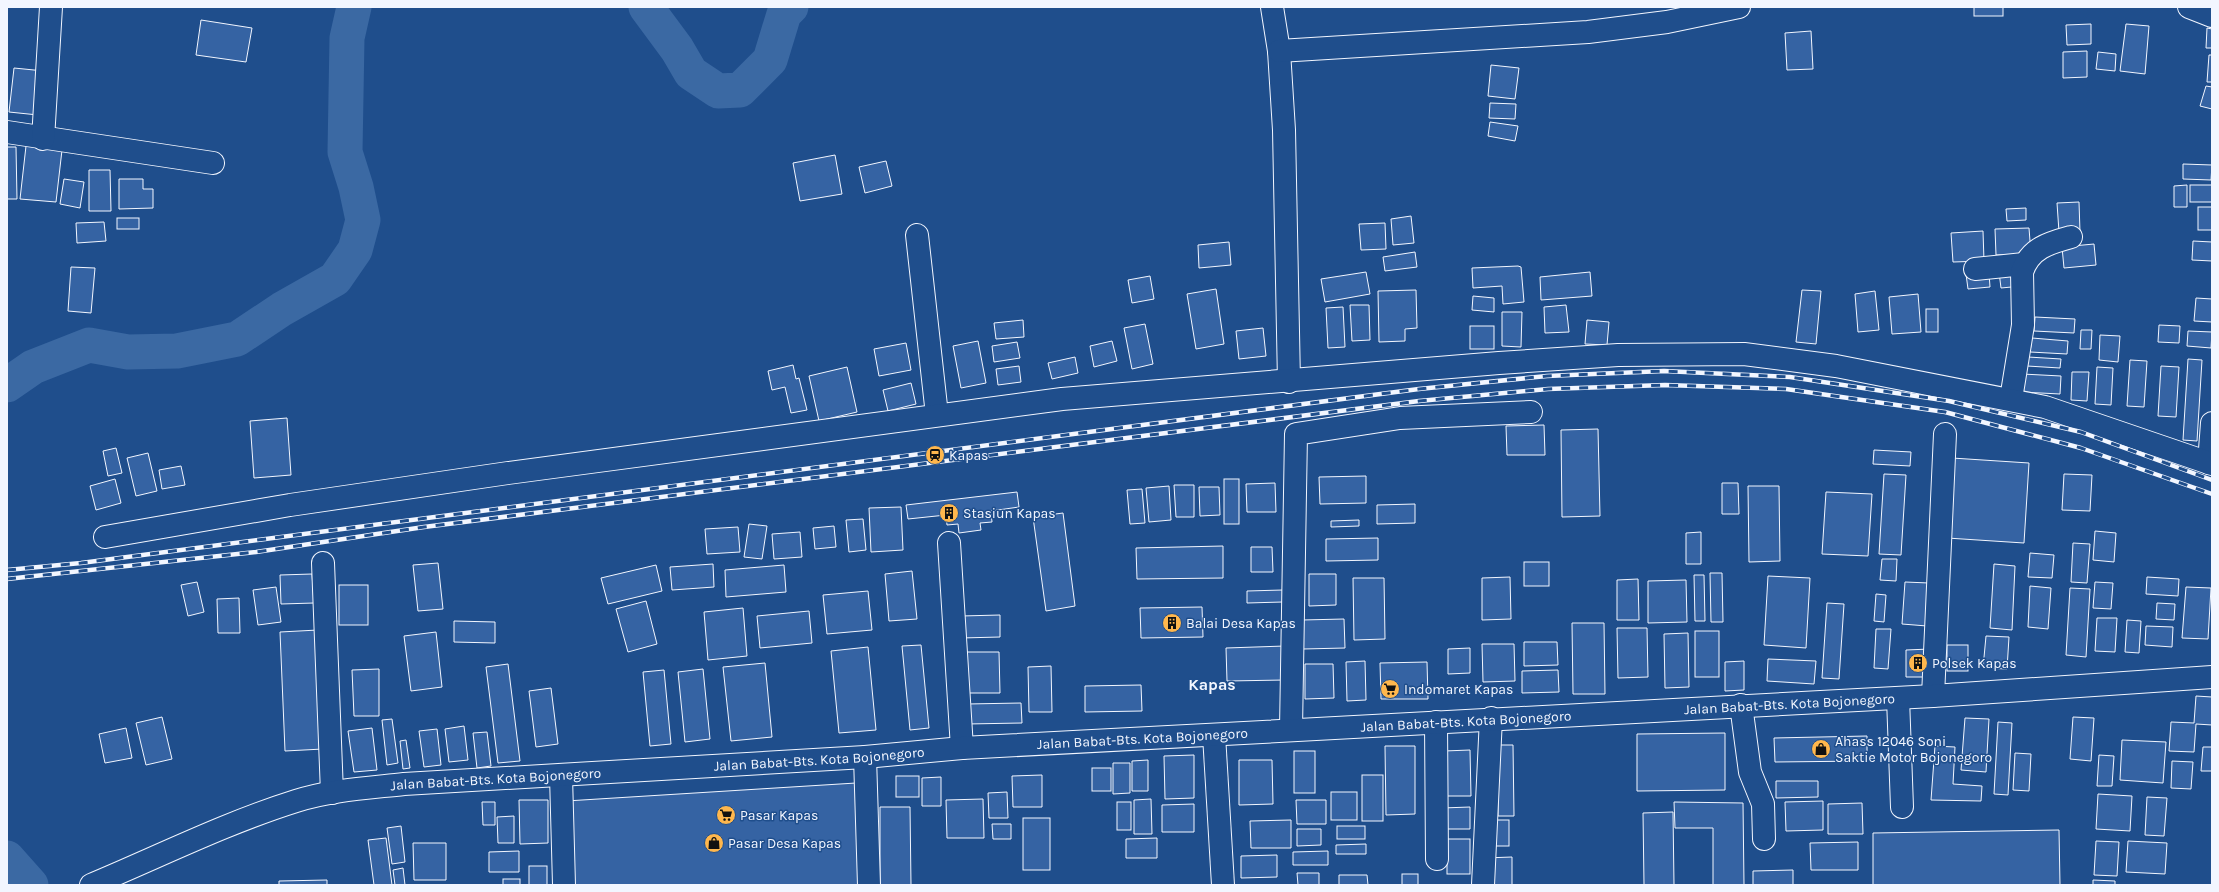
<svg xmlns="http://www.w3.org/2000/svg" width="2219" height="892" font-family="Karla,sans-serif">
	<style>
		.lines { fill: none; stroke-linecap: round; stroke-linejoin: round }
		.river { stroke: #3b69a3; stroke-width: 35 }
		.building { fill: #3563a3; stroke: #f2f6ff }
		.minor-casing { stroke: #f2f6ff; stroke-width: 24 }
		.highway-casing { stroke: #f2f6ff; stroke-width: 24 }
		.minor { stroke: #1f4e8c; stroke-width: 22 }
		.highway { stroke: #1f4e8c; stroke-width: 22 }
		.rail-casing { stroke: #f2f6ff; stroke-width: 4.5 }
		.rail { stroke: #1f4e8c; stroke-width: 3; stroke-dasharray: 9; stroke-linecap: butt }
		.labels { text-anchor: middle; stroke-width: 3; stroke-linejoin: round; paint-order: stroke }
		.poi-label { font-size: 14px; fill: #f2f6ff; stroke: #1f4e8c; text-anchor: start }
		.street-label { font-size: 14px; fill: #f2f6ff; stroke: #1f4e8c }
		.quarter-label { font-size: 16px; font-weight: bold; fill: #f2f6ff; stroke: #1f4e8c }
	</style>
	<rect width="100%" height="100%" fill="#1f4e8c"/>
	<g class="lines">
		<!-- river -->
		<g class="river">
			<polyline points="646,7 677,49 691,73 718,91 740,90 770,60 784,14 791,7"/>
			<polyline points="7,385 33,367 89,345 128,352 177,351 237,339 282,309 335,279 355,250 363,220 356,187 345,152 347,38 354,7"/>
			<polyline points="7,858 31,885"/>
		</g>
	</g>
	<!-- building -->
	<g class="building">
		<rect x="1974" y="7" width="29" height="9"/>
		<polygon points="201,20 252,28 246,62 196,55"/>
		<polygon points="2091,24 2091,44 2067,45 2066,25"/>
		<polygon points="2126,24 2149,26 2145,74 2120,71"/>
		<polygon points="2207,28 2212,29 2212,48 2206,48"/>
		<polygon points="1811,31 1813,69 1787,70 1785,33"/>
		<polygon points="2087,51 2087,77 2063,78 2063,52"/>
		<polygon points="2098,52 2116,54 2115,71 2096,69"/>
		<polygon points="2209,55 2212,55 2212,82 2207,82"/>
		<polygon points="1491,65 1519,68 1515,99 1488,96"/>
		<polygon points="14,68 44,71 38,115 9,112"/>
		<polygon points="2206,86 2212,87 2212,109 2200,106"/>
		<polygon points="1490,103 1516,104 1515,119 1489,118"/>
		<polygon points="1490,122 1518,126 1515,141 1488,136"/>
		<polygon points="26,146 62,150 56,202 20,199"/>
		<polygon points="7,147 16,147 17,199 7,199"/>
		<polygon points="835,155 842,194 800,201 793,163"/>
		<polygon points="886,161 892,186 865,193 859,167"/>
		<polygon points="2183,164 2212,165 2211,180 2183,179"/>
		<polygon points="89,170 110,170 111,211 89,211"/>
		<polygon points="64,179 84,182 80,208 60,204"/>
		<polygon points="119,179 143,179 143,189 153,189 153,208 119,209"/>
		<polygon points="2187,185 2187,207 2174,207 2174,186"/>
		<rect x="2190" y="185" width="22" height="17"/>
		<polygon points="2079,202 2080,232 2059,232 2057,203"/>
		<rect x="2198" y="207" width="14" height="23"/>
		<polygon points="2026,208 2026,220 2007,221 2006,209"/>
		<polygon points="1411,216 1414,243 1393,245 1391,219"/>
		<rect x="117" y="218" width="22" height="11"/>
		<polygon points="104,222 106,241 77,243 76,223"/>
		<polygon points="1385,223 1386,249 1361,250 1359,224"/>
		<polygon points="2029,228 2031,254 1996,255 1995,229"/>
		<polygon points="1983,231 1984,261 1953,262 1951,233"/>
		<polygon points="2193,241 2212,242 2212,261 2192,260"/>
		<polygon points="1229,242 1231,265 1199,268 1198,245"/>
		<polygon points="2094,244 2096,265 2064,268 2062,247"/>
		<polygon points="1415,252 1417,267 1385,271 1383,257"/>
		<polygon points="1518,266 1521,267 1524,302 1503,304 1502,286 1473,288 1472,268"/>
		<polygon points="71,267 95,268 91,313 68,311"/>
		<polygon points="2020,269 2022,286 2001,288 1999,272"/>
		<polygon points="1366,272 1370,294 1325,302 1321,279"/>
		<polygon points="1590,272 1592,296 1541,300 1540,277"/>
		<polygon points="1989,273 1990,287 1968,289 1966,274"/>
		<polygon points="1150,276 1154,299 1132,303 1128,280"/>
		<polygon points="1216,289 1224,344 1196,349 1187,294"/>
		<polygon points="1416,290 1417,328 1405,329 1405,341 1379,342 1378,291"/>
		<polygon points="1802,290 1821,291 1816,344 1796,342"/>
		<polygon points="1875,291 1879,330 1858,332 1855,294"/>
		<polygon points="1918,294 1921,332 1892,334 1889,297"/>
		<polygon points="1473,296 1494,298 1494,312 1472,310"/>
		<polygon points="2196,298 2212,299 2212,322 2194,321"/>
		<polygon points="1350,305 1369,305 1370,340 1352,341"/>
		<polygon points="1566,305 1569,332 1545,333 1544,307"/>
		<polygon points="1343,307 1345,347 1328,348 1326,308"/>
		<rect x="1926" y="309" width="12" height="23"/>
		<polygon points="1502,312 1522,312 1521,347 1502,346"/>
		<polygon points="2035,317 2075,319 2074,333 2034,331"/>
		<polygon points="1023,320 1024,337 996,339 994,323"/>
		<polygon points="1587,320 1609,322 1607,345 1585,344"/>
		<polygon points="1145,324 1153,364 1132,369 1124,328"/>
		<polygon points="2159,325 2180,326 2179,343 2158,342"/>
		<rect x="1470" y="326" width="24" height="23"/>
		<polygon points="1263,328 1266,356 1239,359 1236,331"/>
		<polygon points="2081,330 2092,330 2091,349 2080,349"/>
		<polygon points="2188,331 2212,332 2211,348 2187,346"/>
		<polygon points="2100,335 2120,336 2118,362 2099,360"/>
		<polygon points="2032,338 2068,341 2067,354 2030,352"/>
		<polygon points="978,341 986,383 961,388 953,346"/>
		<polygon points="1112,341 1117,361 1094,367 1090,346"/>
		<polygon points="1017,342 1020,358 994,362 992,346"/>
		<polygon points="906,343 911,370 879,376 874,349"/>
		<polygon points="1075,357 1078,373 1052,379 1048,363"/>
		<polygon points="2028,357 2061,359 2060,368 2027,366"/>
		<polygon points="2188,359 2202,360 2197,441 2183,440"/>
		<polygon points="2130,360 2147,361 2144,407 2127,406"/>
		<polygon points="793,365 796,379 799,378 807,410 791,413 785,387 772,390 768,371"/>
		<polygon points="1019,366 1021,382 998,385 996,369"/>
		<polygon points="2161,366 2179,367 2176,417 2158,416"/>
		<polygon points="847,367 857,412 819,421 809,376"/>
		<polygon points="2097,367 2113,368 2111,405 2095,404"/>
		<polygon points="2072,372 2089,372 2087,401 2071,400"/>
		<polygon points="2022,374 2061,376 2060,394 2021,392"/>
		<polygon points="911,383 916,404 888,411 883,390"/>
		<polygon points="287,418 291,475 254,478 250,421"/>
		<polygon points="1544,425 1545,455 1507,455 1506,426"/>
		<polygon points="1598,429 1600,516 1562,517 1561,430"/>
		<polygon points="116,448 122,473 108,476 103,451"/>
		<polygon points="1874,450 1911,452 1910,466 1873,464"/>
		<polygon points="148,453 157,491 136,496 127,458"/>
		<polygon points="1952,458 2029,463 2024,543 1947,538"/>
		<polygon points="181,466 185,485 162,489 159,470"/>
		<polygon points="1884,474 1906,475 1901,555 1879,554"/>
		<polygon points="2064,474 2092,475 2090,511 2062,510"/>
		<polygon points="1366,476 1366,503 1320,504 1319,477"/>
		<polygon points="115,479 121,503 96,510 90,486"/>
		<rect x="1224" y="479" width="15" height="45"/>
		<polygon points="1275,483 1276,512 1247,512 1246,484"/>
		<polygon points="1722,483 1738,483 1739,514 1722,514"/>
		<polygon points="1174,485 1194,485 1194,517 1176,517"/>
		<polygon points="1169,486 1171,520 1149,522 1146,488"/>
		<polygon points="1748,486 1779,486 1780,561 1749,562"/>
		<polygon points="1199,487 1219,487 1220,515 1200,516"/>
		<polygon points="1142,489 1145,523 1130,524 1127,490"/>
		<polygon points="1017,492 1019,507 991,511 992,522 980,523 981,530 959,533 958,524 947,525 946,515 908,519 906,505"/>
		<polygon points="1826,492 1872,494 1868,556 1822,554"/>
		<polygon points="1415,504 1415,523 1377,524 1377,505"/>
		<polygon points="901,507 903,550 871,552 869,508"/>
		<polygon points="1063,513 1075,606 1046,611 1033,517"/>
		<polygon points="863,519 866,550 849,552 846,520"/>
		<polygon points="1359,520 1359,526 1331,527 1331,521"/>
		<polygon points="749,524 767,526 762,559 744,557"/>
		<polygon points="834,526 836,547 815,549 813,528"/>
		<polygon points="738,527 740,552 707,554 705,529"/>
		<polygon points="2095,531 2116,533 2114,562 2093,560"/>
		<polygon points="800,532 802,557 774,559 772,534"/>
		<polygon points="1701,532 1701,564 1686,564 1686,533"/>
		<polygon points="1378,538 1378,560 1326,561 1326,539"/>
		<polygon points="2073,543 2090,544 2087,583 2071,582"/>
		<polygon points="1223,546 1223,578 1137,579 1136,548"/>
		<polygon points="1251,547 1272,547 1273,572 1251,572"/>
		<polygon points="2030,553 2054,555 2052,578 2028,577"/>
		<polygon points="1882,559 1897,559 1896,581 1880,580"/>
		<rect x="1524" y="562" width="25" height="24"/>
		<polygon points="438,563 443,609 418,611 413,565"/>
		<polygon points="713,564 714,587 672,590 670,567"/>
		<polygon points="1994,564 2015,566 2012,630 1990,628"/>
		<polygon points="656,565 662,591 608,604 601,578"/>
		<polygon points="784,565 786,592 726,597 725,570"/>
		<polygon points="912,571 917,619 889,621 885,574"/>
		<polygon points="1710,573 1722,573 1723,622 1711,622"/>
		<polygon points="312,574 314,603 281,604 280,575"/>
		<polygon points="1309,574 1336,574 1336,605 1309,606"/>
		<polygon points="1694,575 1704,575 1705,621 1695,621"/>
		<polygon points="1768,576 1810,578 1806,648 1764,645"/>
		<polygon points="1510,577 1511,619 1482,620 1482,578"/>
		<polygon points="2147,577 2179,579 2178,596 2146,594"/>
		<polygon points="1353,578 1384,578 1385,639 1354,640"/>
		<polygon points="1638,579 1639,620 1617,620 1617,580"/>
		<polygon points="1686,580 1687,622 1648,623 1648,581"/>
		<polygon points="197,582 204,612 188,616 181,585"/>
		<polygon points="1905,582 1929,583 1927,626 1902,624"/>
		<polygon points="2095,582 2113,583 2111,609 2093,608"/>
		<rect x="339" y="585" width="29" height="40"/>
		<polygon points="2030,586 2051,588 2048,629 2028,627"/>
		<polygon points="276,587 281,622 258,625 253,590"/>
		<polygon points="2186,587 2211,588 2208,639 2182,638"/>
		<polygon points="2070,588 2090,589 2086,657 2066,655"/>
		<polygon points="1283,590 1283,602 1247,603 1247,591"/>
		<polygon points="868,591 872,630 827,634 823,595"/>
		<polygon points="1876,594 1886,595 1884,622 1874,621"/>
		<polygon points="239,598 240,633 218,633 217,599"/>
		<polygon points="646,601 657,644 628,652 616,609"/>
		<polygon points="1827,603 1844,604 1839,679 1822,678"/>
		<polygon points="2157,603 2175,604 2174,620 2156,619"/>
		<polygon points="1202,607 1203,637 1141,638 1140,608"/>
		<polygon points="743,608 747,656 708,660 704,612"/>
		<polygon points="809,611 812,643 760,648 757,616"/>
		<polygon points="1000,615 1000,637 961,638 961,616"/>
		<polygon points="2097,618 2117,618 2115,652 2095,651"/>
		<polygon points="1344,619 1345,648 1303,649 1302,620"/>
		<polygon points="2127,620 2141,621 2139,653 2125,652"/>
		<polygon points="454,621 495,622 495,643 454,642"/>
		<polygon points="1572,623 1604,623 1605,694 1573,694"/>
		<polygon points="2146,626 2173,627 2172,647 2145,645"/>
		<polygon points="1617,628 1647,628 1648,677 1618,678"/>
		<polygon points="1876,629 1891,629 1888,669 1874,668"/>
		<polygon points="318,630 323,749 285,751 280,632"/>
		<rect x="1695" y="631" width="24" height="46"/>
		<polygon points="436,632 442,687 411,691 404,636"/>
		<polygon points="1688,633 1689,687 1665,688 1664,634"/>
		<polygon points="1986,636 2009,637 2007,669 1983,668"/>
		<polygon points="1524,642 1557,642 1558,665 1524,666"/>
		<polygon points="1482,644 1514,644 1515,681 1483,682"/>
		<polygon points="921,645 929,728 910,730 902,646"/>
		<rect x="1947" y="645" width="21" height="26"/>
		<polygon points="1285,646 1285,680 1227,681 1226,648"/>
		<polygon points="868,647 876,730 839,733 831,651"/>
		<polygon points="1470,648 1470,673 1448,674 1448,649"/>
		<polygon points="1930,649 1930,677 1906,677 1906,650"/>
		<polygon points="967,652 999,652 1000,693 968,693"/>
		<polygon points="1768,659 1816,661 1814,684 1767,681"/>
		<polygon points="1365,661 1366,700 1347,701 1346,662"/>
		<polygon points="1744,661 1744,690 1725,691 1725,662"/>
		<polygon points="1427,662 1428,699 1381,699 1380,663"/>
		<polygon points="765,663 772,737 731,741 723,667"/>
		<polygon points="508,664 520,761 498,763 486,667"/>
		<polygon points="1305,664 1333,664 1334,698 1305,699"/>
		<polygon points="1051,666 1052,712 1029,712 1028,667"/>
		<polygon points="379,669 379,716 354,716 352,670"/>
		<polygon points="703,669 710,739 685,742 678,672"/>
		<polygon points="664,670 671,744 650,746 643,672"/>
		<polygon points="1558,670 1559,692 1522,693 1522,671"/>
		<polygon points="1141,685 1142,711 1085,712 1085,686"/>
		<polygon points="551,688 558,744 536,747 529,691"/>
		<polygon points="2196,696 2212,697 2212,725 2196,724 2194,752 2169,751 2171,722 2194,723"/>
		<polygon points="1021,703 1022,723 967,724 967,704"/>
		<polygon points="162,717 172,759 146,765 136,723"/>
		<polygon points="2073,717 2094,718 2091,761 2070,759"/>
		<polygon points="1965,718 1989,719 1986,772 1961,770"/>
		<polygon points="392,719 398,763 387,765 382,720"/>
		<polygon points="1998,722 2012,723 2008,795 1994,794"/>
		<polygon points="464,726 468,760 449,762 445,729"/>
		<polygon points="126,728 132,758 105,763 99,734"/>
		<polygon points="372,728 377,770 354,772 348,731"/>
		<polygon points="437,729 441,765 424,767 419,731"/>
		<polygon points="487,732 491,766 477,768 473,733"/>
		<polygon points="1725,733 1725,790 1637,791 1637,734"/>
		<polygon points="1867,736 1867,761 1775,762 1774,738"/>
		<polygon points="406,740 410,768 403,769 400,741"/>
		<polygon points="2122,740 2166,742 2163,783 2120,780"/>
		<polygon points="1498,745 1513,745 1514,816 1498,816"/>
		<polygon points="1385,746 1415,746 1415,814 1386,815"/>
		<polygon points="1935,746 1955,747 1953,784 1982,786 1981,801 1931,800"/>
		<polygon points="2203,747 2212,747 2212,771 2201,771"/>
		<polygon points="1470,750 1471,796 1445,796 1444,751"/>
		<rect x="1294" y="751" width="21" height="42"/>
		<polygon points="2015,753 2031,754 2029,791 2013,790"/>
		<polygon points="1194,755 1194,798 1165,799 1164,756"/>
		<polygon points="2099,755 2114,756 2112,786 2097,786"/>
		<polygon points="1148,760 1148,791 1132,791 1132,761"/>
		<polygon points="1239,760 1272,760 1273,804 1239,805"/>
		<polygon points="2172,761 2193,762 2191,789 2171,788"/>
		<polygon points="1113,763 1130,763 1130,793 1113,794"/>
		<rect x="1092" y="768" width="19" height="23"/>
		<polygon points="1042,775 1042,807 1013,807 1012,776"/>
		<rect x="1362" y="775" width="21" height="46"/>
		<rect x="896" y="776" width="23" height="21"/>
		<polygon points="941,777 941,806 922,806 922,778"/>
		<polygon points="1776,781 1818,781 1818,797 1776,798"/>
		<polygon points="856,783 862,885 571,885 566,801"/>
		<polygon points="1007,792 1008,818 989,818 988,793"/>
		<rect x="1331" y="792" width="26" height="28"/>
		<polygon points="2098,794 2132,796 2130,831 2096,829"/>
		<polygon points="2147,797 2167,798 2164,836 2145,835"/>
		<polygon points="983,799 984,838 947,838 946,800"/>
		<polygon points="1151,799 1152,834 1134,834 1134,800"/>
		<polygon points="519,800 548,800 548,843 520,844"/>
		<polygon points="1296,800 1326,800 1326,824 1297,824"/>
		<polygon points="1823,801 1823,830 1786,831 1785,802"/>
		<polygon points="482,802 495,802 495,825 483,825"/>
		<rect x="1117" y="802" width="14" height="28"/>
		<polygon points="1674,802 1743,803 1744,885 1713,885 1713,828 1675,828"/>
		<polygon points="1862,803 1863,834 1828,834 1828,804"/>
		<polygon points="1194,804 1194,832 1162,832 1162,805"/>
		<polygon points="880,807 910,807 911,885 880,885"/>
		<polygon points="1470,807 1470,829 1443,829 1442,808"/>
		<polygon points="1673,812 1674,885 1644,885 1643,813"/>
		<polygon points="514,816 514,843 498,843 497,817"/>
		<rect x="1023" y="818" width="27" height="52"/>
		<polygon points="1291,820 1291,848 1251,848 1250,821"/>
		<rect x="1489" y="820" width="20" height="26"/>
		<polygon points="992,824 1011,824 1011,839 993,839"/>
		<polygon points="401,826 405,862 392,864 387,828"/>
		<rect x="1337" y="826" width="28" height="13"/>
		<polygon points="1297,829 1321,829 1321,845 1297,846"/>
		<polygon points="2059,830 2060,885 1873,885 1873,833"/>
		<polygon points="386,838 392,885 374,885 368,840"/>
		<polygon points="1157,838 1157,858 1126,858 1126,839"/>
		<rect x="1447" y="839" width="23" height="35"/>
		<polygon points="2096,841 2119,842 2117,876 2094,875"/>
		<polygon points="2128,841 2167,843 2165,874 2126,872"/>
		<polygon points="1858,842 1858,870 1811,870 1810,843"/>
		<polygon points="413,843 446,843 446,880 414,880"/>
		<polygon points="1366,844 1366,854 1336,854 1336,845"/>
		<polygon points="519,851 519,872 489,872 489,852"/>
		<polygon points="1328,851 1328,865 1293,865 1293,852"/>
		<polygon points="1277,855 1277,877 1241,878 1241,856"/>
		<polygon points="1512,857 1512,885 1485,885 1484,858"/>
		<rect x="529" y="866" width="18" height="19"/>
		<polygon points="403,868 405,885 395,885 393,870"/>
		<polygon points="1793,870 1793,885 1753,885 1753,871"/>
		<polygon points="1297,873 1319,873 1319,885 1298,885"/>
		<rect x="1402" y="874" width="16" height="11"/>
		<polygon points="1339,875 1367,875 1368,885 1339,885"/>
		<rect x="503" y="879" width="17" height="6"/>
		<polygon points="327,880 327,885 279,885 279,881"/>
		<polygon points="2093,880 2115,881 2115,885 2093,885"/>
	</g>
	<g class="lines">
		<!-- minor casing -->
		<g class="minor-casing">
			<g id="minor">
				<polyline points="1272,7 1279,51 1284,130 1289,382"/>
				<polyline points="2189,7 2212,16"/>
				<polyline points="1279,51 1588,32 1667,22 1739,7"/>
				<polyline points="7,132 213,163"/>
				<polyline points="43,139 51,7"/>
				<polyline points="917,235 937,415"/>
				<polyline points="1975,269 2024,264"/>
				<path d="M2011,399L2023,325L2022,272C2030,248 2049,243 2071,237"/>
				<polyline points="2209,463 2212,423"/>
				<polyline points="105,537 290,505 508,473 1062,399 1499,363 1618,355 1744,354 1836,366 2045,407 2212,464"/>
				<polyline points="949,543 962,748"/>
				<polyline points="323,563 332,793"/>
				<polyline points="1933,696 1945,434"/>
				<polyline points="1898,698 1902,807"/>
				<polyline points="1741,705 1750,772 1763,804 1764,839"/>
				<polyline points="1436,722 1437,859"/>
				<polyline points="1291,729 1296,434 1400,418 1531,412"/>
				<polyline points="1214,735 1223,885"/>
				<polyline points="865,757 869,885"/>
				<polyline points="561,776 564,885"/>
				<polyline points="1483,885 1491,718"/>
			</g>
		</g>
		<!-- highway casing -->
		<g class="highway-casing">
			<g id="highway">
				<path id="s1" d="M91,885C158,857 226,823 296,801C330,790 368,788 404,784L865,757L962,748L1933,696L2212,677"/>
			</g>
		</g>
		<!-- minor -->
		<use href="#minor" class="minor"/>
		<!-- highway -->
		<use href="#highway" class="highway"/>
		<!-- rail casing -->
		<g class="rail-casing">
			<g id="rail">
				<polyline points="7,570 81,563 1419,389 1547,376 1664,371 1790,377 1949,401 2081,432 2212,480"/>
				<polyline points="7,579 256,552 424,527 1419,401 1548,389 1665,385 1786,389 1945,412 2081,448 2212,494"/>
			</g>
		</g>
		<!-- rail -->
		<use href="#rail" class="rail"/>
	</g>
	<!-- icons -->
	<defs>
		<g id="station-disc" transform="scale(1)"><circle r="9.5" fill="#ffb74d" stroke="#1f4e8c"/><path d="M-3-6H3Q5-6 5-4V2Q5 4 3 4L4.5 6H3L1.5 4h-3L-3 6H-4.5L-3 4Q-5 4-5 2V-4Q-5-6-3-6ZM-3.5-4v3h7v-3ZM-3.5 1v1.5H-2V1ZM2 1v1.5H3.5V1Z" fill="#111"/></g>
		<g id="building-disc" transform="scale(1)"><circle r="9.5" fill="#ffb74d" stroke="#1f4e8c"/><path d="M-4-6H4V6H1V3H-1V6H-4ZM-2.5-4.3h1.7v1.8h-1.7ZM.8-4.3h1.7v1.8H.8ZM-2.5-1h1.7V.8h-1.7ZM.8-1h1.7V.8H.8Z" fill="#111"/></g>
		<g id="supermarket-disc" transform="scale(1)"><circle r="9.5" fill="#ffb74d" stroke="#1f4e8c"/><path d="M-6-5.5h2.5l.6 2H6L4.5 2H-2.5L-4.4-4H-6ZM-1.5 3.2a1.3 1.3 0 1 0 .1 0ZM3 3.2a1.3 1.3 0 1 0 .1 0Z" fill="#111"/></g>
		<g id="shop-disc" transform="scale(1)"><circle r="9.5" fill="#ffb74d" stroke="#1f4e8c"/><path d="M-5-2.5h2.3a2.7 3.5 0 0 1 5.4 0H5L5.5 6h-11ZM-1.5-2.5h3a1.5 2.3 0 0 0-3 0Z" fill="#111"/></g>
	</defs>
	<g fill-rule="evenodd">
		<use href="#station-disc" x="935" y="455"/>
		<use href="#building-disc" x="949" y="513"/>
		<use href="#building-disc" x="1172" y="623"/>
		<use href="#building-disc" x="1918" y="663"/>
		<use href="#supermarket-disc" x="1390" y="689"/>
		<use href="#shop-disc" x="1821" y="749"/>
		<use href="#supermarket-disc" x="726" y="815"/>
		<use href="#shop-disc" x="714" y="843"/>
	</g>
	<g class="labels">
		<!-- poi labels -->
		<g class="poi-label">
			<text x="949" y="460">Kapas</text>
			<text x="963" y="518">Stasiun Kapas</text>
			<text x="1186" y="628">Balai Desa Kapas</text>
			<text x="1932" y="668">Polsek Kapas</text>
			<text x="1404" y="694">Indomaret Kapas</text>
			<text x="1835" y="746">Ahass 12046 Soni<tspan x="1835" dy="16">Saktie Motor Bojonegoro</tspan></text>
			<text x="740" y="820">Pasar Kapas</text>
			<text x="728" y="848">Pasar Desa Kapas</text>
		</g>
		<!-- street labels -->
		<g class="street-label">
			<text dy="5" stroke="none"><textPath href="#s1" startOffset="1719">Jalan Babat-Bts. Kota Bojonegoro</textPath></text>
			<text dy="5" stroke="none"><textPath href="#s1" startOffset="1395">Jalan Babat-Bts. Kota Bojonegoro</textPath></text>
			<text dy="5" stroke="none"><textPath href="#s1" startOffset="1071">Jalan Babat-Bts. Kota Bojonegoro</textPath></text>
			<text dy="5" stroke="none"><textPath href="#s1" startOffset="747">Jalan Babat-Bts. Kota Bojonegoro</textPath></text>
			<text dy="5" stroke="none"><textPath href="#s1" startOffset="423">Jalan Babat-Bts. Kota Bojonegoro</textPath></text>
		</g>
		<!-- quarter labels -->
		<g class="quarter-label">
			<text x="1212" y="690">Kapas</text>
		</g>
	</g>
	<!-- border -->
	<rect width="2219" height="892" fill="none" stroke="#f2f6ff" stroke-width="16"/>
</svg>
